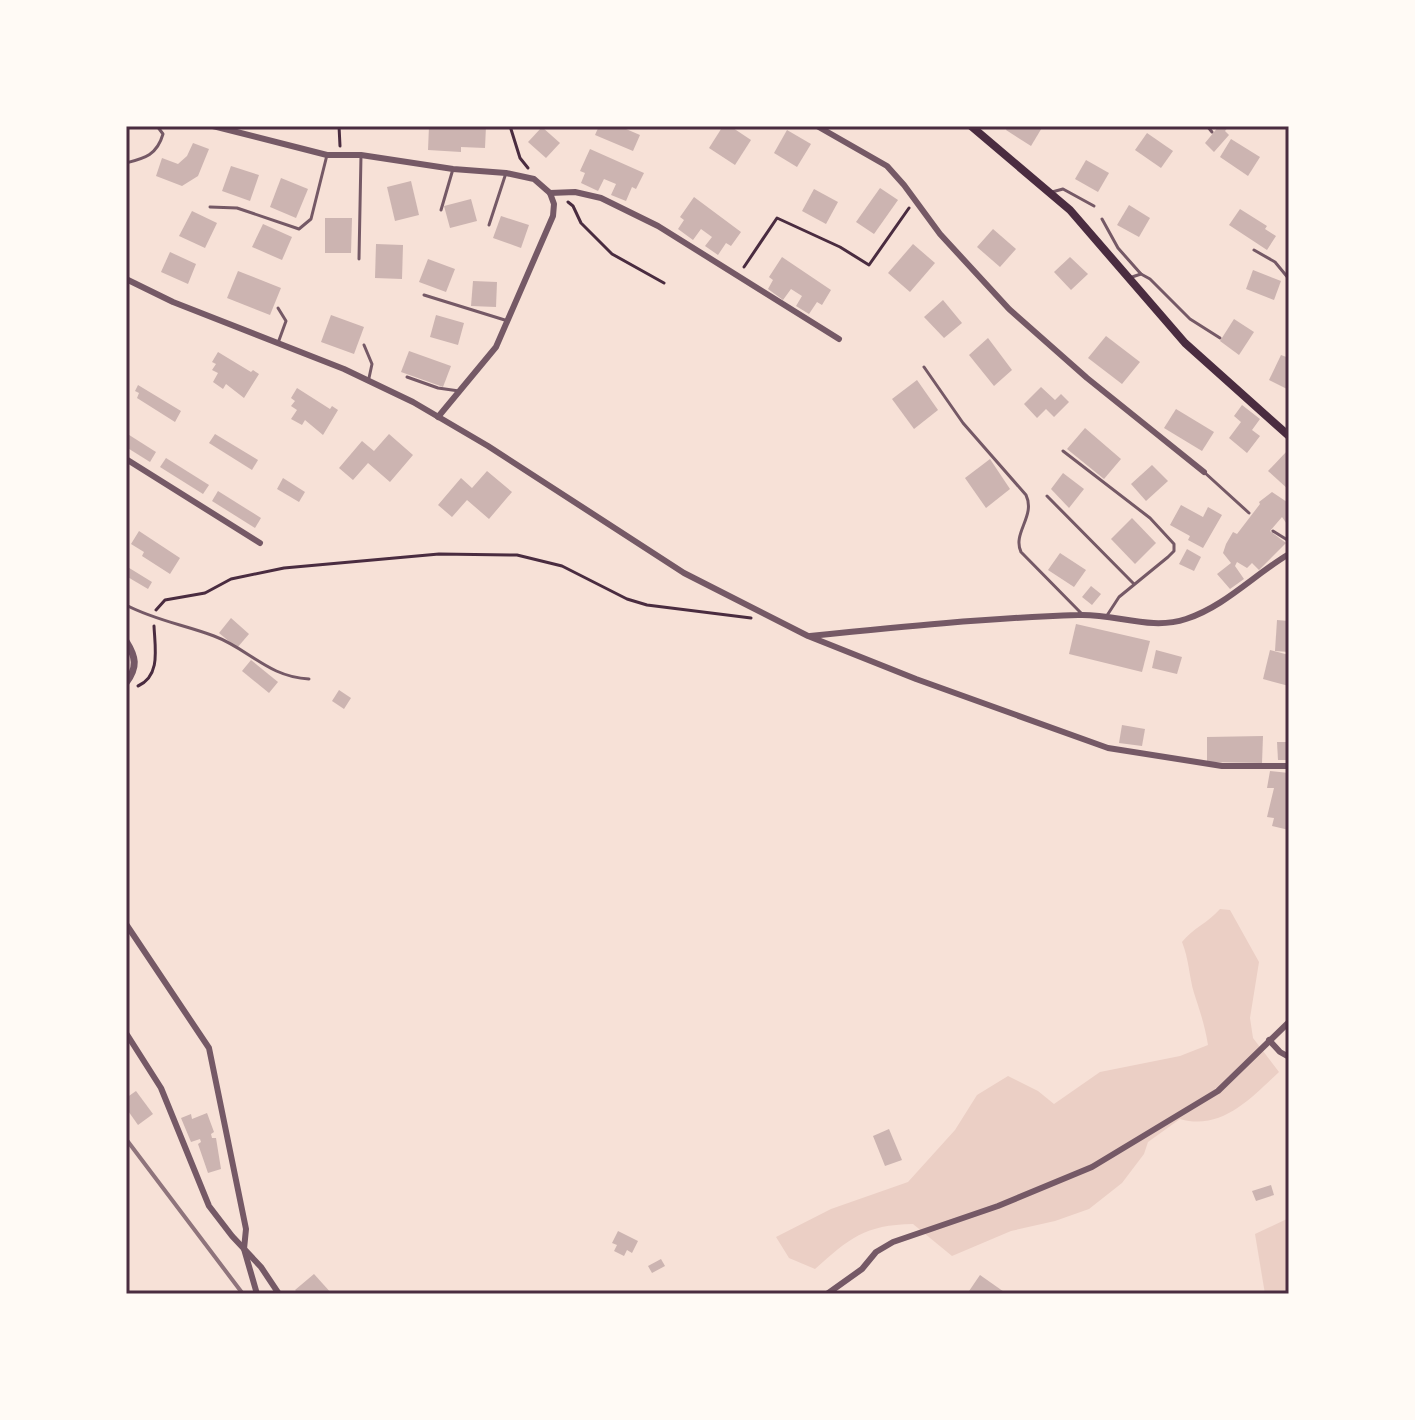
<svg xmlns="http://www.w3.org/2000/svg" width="1415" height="1420" font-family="'Roboto Condensed',sans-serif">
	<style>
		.green { fill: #ebcfc5 }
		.building { fill: #ccb4b1 }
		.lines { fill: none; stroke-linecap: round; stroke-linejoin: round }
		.path { stroke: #4a2c40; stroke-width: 3 }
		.service { stroke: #755966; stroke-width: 3 }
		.minor { stroke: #755966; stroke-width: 6 }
		.tertiary { stroke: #755966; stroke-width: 7 }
		.secondary { stroke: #4a2c40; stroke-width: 8 }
		.rail { stroke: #8f747c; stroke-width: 4 }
		.neatline { fill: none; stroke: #4a2c40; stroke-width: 3 }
	</style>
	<rect width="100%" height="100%" fill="#f7e1d7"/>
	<!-- green -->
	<g class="green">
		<path d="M1220,909L1230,910L1259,962L1250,1018L1253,1038L1279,1072C1251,1098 1222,1131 1180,1119L1148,1142L1144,1154L1122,1183L1089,1209L1055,1221L1011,1231L952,1256L913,1224C864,1225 850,1238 815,1269L789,1258L776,1237L831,1209L908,1182L955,1130L977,1095L1008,1076L1038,1091L1054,1104L1100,1072L1180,1056L1208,1045C1205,1026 1200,1011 1194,993C1189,976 1189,959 1182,942C1193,928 1208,923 1220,909Z"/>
		<polygon points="1289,1218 1289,1294 1265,1294 1255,1234"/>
	</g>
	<!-- building -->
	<g class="building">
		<polygon points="429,126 486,126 485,148 461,147 461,152 428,150"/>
		<polygon points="599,126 619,126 640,135 633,151 595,135"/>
		<polygon points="723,126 730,126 751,140 735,165 709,148"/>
		<polygon points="1008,126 1043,126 1031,146 1006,130"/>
		<polygon points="1219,126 1229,126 1225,131 1229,135 1214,152 1205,143"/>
		<polygon points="542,127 560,143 546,158 528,142"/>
		<polygon points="787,130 811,144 797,167 774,153"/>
		<polygon points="1147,133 1173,151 1161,168 1135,150"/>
		<polygon points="1231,139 1260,157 1248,176 1220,157"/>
		<polygon points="193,143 209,149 198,176 182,186 156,176 162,158 178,164 187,156"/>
		<polygon points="590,149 644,173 636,189 632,187 626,201 611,195 616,184 604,179 598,191 581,183 585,173 580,171"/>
		<polygon points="1086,160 1109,173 1098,192 1075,179"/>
		<polygon points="231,166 259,175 250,201 222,191"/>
		<polygon points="281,178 308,189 296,218 270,207"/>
		<polygon points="411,181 419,215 395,221 387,187"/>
		<polygon points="880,188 898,200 874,234 856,222"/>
		<polygon points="814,189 838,202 826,224 802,211"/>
		<polygon points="694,197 741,232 731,246 726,243 718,255 705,246 712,237 701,229 693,240 678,229 684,220 680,217"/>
		<polygon points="471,199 477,221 450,228 444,206"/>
		<polygon points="1129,205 1150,218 1139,237 1117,225"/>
		<polygon points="1240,209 1267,226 1265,229 1276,236 1267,250 1229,225"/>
		<polygon points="192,211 217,223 205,248 179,236"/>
		<polygon points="501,216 529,225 521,248 493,238"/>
		<polygon points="325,218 352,218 351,253 325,253"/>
		<polygon points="263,224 292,237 282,260 252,247"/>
		<polygon points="993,229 1016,249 1000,267 977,247"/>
		<polygon points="376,244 403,245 402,279 375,278"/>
		<polygon points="913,244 935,263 910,292 888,273"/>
		<polygon points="170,252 196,264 188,284 161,272"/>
		<polygon points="782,257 831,290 822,305 817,302 809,314 796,306 802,296 791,289 783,300 768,289 773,280 769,277"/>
		<polygon points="1070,257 1088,274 1071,290 1054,272"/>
		<polygon points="428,259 455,269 446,292 419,282"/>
		<polygon points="1253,270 1281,281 1274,300 1246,289"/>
		<polygon points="238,271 281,288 270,315 227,298"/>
		<polygon points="473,281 497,282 496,307 471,306"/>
		<polygon points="943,300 962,323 944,338 924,317"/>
		<polygon points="331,315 364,327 354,354 321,342"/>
		<polygon points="436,315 464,323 458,345 430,337"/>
		<polygon points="1234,319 1254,332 1239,355 1220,341"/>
		<polygon points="1106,336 1140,362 1122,384 1088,358"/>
		<polygon points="988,338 1012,370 994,386 969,355"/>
		<polygon points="409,351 451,366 443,387 401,372"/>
		<polygon points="218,352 251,372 253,370 259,374 244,398 226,384 223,389 213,382 218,373 212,370 216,364 212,362"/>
		<polygon points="1281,355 1289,358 1289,390 1269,380"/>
		<polygon points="917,380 938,410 914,429 892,399"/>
		<polygon points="138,385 181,411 175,422 137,398 139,393 135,391"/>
		<polygon points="1041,387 1055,400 1061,394 1069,402 1054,417 1046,409 1037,418 1024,404"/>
		<polygon points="297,388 330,409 332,406 338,410 323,435 305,420 302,425 291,419 297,410 291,406 295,401 291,398"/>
		<polygon points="1242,405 1260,419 1252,430 1260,436 1247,453 1229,438 1241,422 1234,416"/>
		<polygon points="1176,409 1214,432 1202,451 1164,428"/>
		<polygon points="1085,428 1121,459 1104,479 1067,449"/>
		<polygon points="126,433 156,452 150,462 126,447"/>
		<polygon points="215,434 258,460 252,470 209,443"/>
		<polygon points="389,434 413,455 390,482 368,463 353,480 339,468 362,441 374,451"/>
		<polygon points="1287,451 1289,453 1289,490 1268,471"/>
		<polygon points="166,458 209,485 203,494 160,467"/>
		<polygon points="990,459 1010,489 986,508 965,478"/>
		<polygon points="1152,465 1168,481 1146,501 1131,484"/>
		<polygon points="487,471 512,492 489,519 467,500 452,517 438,505 461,478 472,488"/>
		<polygon points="1063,473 1084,489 1069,508 1051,489"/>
		<polygon points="283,478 305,492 299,502 277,489"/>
		<polygon points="218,491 261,518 255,528 212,501"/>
		<polygon points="1272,492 1287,502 1289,501 1289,527 1282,517 1270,531 1286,543 1259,570 1252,563 1247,568 1237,562 1235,566 1244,579 1230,589 1217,574 1231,563 1223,553 1226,544 1233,532 1237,534 1260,504 1259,502"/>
		<polygon points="1181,505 1203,517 1208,507 1222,515 1203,548 1188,540 1190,536 1170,525"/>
		<polygon points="1132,518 1156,543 1135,564 1111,539"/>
		<polygon points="139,531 180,558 170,574 142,556 144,552 131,544"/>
		<polygon points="1187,549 1201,557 1194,571 1179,564"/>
		<polygon points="1060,553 1086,570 1074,587 1048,570"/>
		<polygon points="126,566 152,582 148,589 126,576"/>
		<polygon points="1091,586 1101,594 1092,605 1082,597"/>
		<polygon points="231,618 249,634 237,648 219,633"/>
		<polygon points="1277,620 1289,621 1289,652 1275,651"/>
		<polygon points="1076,624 1150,641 1142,672 1069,654"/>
		<polygon points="1156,650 1182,657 1177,674 1152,668"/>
		<polygon points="1270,650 1289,655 1289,686 1263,679"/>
		<polygon points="251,660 278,682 269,693 242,671"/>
		<polygon points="339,690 351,698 344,709 332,701"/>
		<polygon points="1122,725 1145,729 1142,746 1119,743"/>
		<polygon points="1263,736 1262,763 1207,762 1207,737"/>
		<polygon points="1277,742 1289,742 1289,760 1278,760"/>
		<polygon points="1270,771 1289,773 1289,830 1272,826 1274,818 1267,817 1274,788 1267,788"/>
		<polygon points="136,1091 153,1114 138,1125 126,1108 126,1098"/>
		<polygon points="207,1113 214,1132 211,1134 212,1138 216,1138 221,1169 208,1173 198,1144 201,1142 200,1139 191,1142 181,1118 191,1114 192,1119"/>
		<polygon points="889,1129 902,1160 885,1166 873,1136"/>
		<polygon points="1271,1185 1274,1195 1256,1201 1252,1191"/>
		<polygon points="618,1231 638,1241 632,1253 627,1250 624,1256 614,1251 617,1245 612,1243"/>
		<polygon points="661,1259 665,1266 652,1273 648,1266"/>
		<polygon points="314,1274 332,1294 299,1294 295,1290"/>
		<polygon points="980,1275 1007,1294 967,1294"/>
	</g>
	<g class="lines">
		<!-- path -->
		<g class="path">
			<polyline points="339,126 340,146"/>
			<polyline points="510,126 520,158 528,168"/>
			<polyline points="568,202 573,206 581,223 612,254 664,283"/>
			<polyline points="744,267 777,218 840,247 869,265 909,208"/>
			<polyline points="156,610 165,600 205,593 231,579 284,568 439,554 517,555 562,566 627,599 647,605 751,618"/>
			<path d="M138,686C161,676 155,648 154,626"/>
		</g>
		<!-- service -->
		<g class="service">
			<polyline points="1207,126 1212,132"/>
			<path d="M126,163C145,158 157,155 163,134L157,126"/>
			<polyline points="1052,192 1063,189 1094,206"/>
			<polyline points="210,207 237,208 299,229 311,219 327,155"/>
			<polyline points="441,210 453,169"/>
			<polyline points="1102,219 1118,248 1141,274"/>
			<polyline points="489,225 506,173"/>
			<polyline points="1254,250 1275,262 1289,279"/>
			<polyline points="359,259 361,155"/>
			<polyline points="1132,277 1141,274 1150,279 1190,319 1220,338"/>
			<polyline points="424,295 508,321"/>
			<polyline points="278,308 286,321 278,343"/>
			<polyline points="364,345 372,364 369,378"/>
			<path d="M924,367L963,423L1026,495C1036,516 1012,533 1021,552L1082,614"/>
			<polyline points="407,377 438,388 459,391"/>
			<polyline points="1063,451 1150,518 1174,544 1174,551 1168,557 1119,597 1106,617"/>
			<polyline points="1204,472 1249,513"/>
			<polyline points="1047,496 1134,584"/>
			<polyline points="1273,531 1289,541"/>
			<path d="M126,605C154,620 185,625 214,636C249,649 268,677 309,679"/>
		</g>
		<!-- minor -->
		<g class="minor">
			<polyline points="213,126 327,155 361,155 453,169 506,173 534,179 550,193 554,204 553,216 496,347 438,417"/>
			<polyline points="817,126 887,166 904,185 940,234 1009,309 1087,378 1204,472"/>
			<polyline points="550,193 575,192 601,198 658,226 839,339"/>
			<polyline points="126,279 173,302 344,369 413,402 488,446 684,573 808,636 916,679 1108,748 1222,766 1289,766"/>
			<polyline points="126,459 260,543"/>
			<path d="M810,636C899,627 988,618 1078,615C1114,613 1150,631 1186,619C1224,607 1255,574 1289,554"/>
			<polyline points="126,924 209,1048 246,1229 244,1249 257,1294"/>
			<polyline points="126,1033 161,1088 209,1206 232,1236 261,1267 279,1294"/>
			<polyline points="1269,1040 1280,1052 1289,1057"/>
			<polyline points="827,1294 862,1269 876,1252 893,1242 998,1206 1092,1167 1218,1091 1289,1022"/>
		</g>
		<!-- tertiary -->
		<path class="tertiary" d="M126,641C136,657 138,667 126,683"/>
		<!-- secondary -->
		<polyline class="secondary" points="971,126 1070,210 1185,343 1289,436"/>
		<!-- rail -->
		<polyline class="rail" points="126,1139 243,1294"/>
	</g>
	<!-- border -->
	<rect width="1415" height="1420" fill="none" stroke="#fffaf5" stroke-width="256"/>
	<rect x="128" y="128" width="1159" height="1164" class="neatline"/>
</svg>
